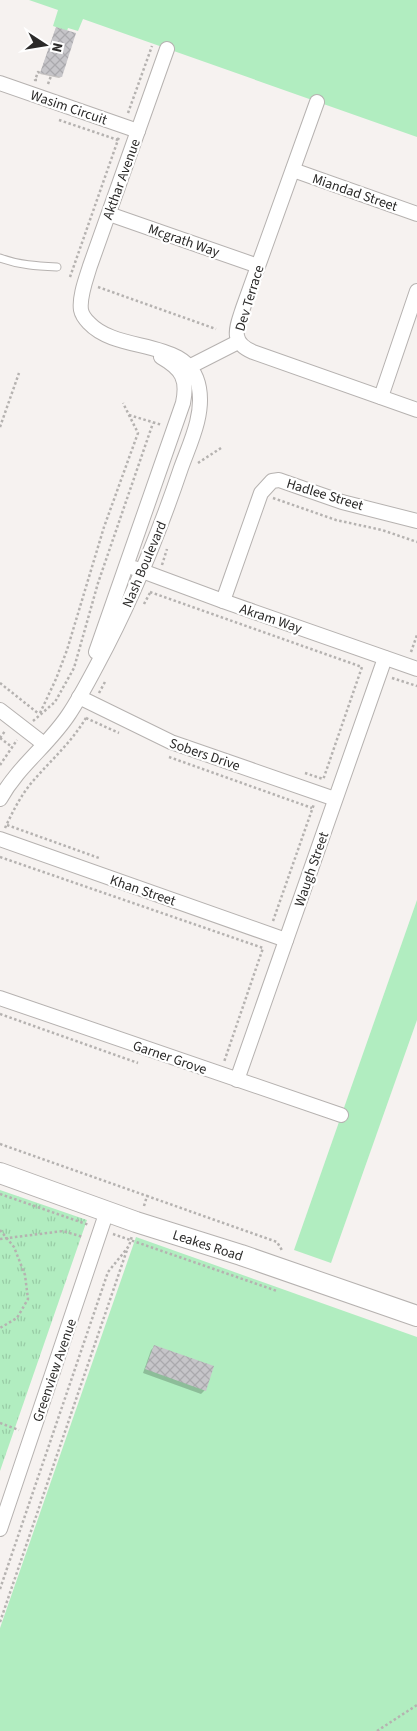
<svg xmlns="http://www.w3.org/2000/svg" width="417" height="1731" font-family="'Source Sans 3',sans-serif">
	<style>
		.green { fill: #b1edc0 }
		.park { fill: url(#park-tufts) }
		.shadow { fill: #0003 }
		.building { fill: url(#building-cross-hatch) }
		.lines { fill: none; stroke-linecap: round; stroke-linejoin: round }
		.lane-casing { stroke: #b6b2b0; stroke-width: 9 }
		.street-casing { stroke: #b6b2b0; stroke-width: 16 }
		.secondary-casing { stroke: #b6b2b0; stroke-width: 22 }
		.path { stroke: #b5b2b0; stroke-width: 2.5; stroke-dasharray: 2.5 2.5; stroke-linecap: butt }
		.lane { stroke: #fff; stroke-width: 7 }
		.street { stroke: #fff; stroke-width: 14 }
		.secondary { stroke: #fff; stroke-width: 20 }
		.labels { text-anchor: middle; stroke-width: 4.5; stroke-linejoin: round; paint-order: stroke }
		.street-label { font-size: 14px; fill: #2b2a29; stroke: #fff }
	</style>
	<defs>
		<pattern id="park-tufts" width="24" height="20" patternUnits="userSpaceOnUse" patternTransform="scale(1.25)"><rect width="24" height="20" fill="#b1edc0"/><path d="M3 7l-1-3M5 7V3M7 7l1-3M15 17l-1-3M17 17v-4M19 17l1-3" fill="none" stroke="#98cba5"/></pattern>
		<pattern id="building-cross-hatch" width="8" height="8" patternUnits="userSpaceOnUse" patternTransform="scale(1.25)"><rect width="8" height="8" fill="#c6c5c9"/><path d="M0 0l8 8M0 8l8-8" fill="none" stroke="#aaa9ad"/></pattern>
	</defs>
	<rect width="100%" height="100%" fill="#f6f2f0"/>
	<!-- green -->
	<g class="green">
		<polygon points="29,0 417,0 417,137 83,19 78,31 68,28 67,31 53,26 58,10"/>
		<polygon points="417,900 417,1020 331,1263 294,1250"/>
		<polygon points="136,1237 417,1337 417,1731 0,1731 0,1628"/>
	</g>
	<!-- park -->
	<polygon class="park" points="0,1190 87,1220 0,1471"/>
	<!-- shadow -->
	<g class="shadow">
		<polygon points="56,28 61,77 59,78 40,74"/>
		<polygon points="154,1347 205,1390 201,1394 143,1373 151,1350"/>
	</g>
	<!-- building -->
	<g class="building">
		<polygon points="56,27 76,33 62,77 40,73"/>
		<polygon points="154,1345 214,1366 206,1391 145,1369"/>
	</g>
	<g class="lines">
		<!-- lane casing -->
		<g class="lane-casing">
			<path id="lane" d="M0,258C19,265 37,266 57,267"/>
		</g>
		<!-- street casing -->
		<g class="street-casing">
			<g id="street">
				<polyline points="0,83 138,131"/>
				<path d="M317,102L243,308C237,327 229,342 253,352L417,410"/>
				<polyline points="293,170 417,214"/>
				<polyline points="109,214 258,266"/>
				<polyline points="183,370 238,342"/>
				<polyline points="381,397 417,291"/>
				<polyline points="134,568 223,601 417,669"/>
				<polyline points="223,601 261,493 272,481 279,480 342,502 417,521"/>
				<path d="M96,652L183,403C188,379 182,369 161,357"/>
				<polyline points="79,697 171,742 335,799"/>
				<polyline points="0,710 44,744"/>
				<path d="M0,799C19,765 48,746 69,714C79,699 88,682 97,665C131,602 158,536 181,468C190,443 204,415 199,388C190,336 119,355 89,323C85,319 82,315 81,310C79,297 86,279 90,266L167,49"/>
				<polyline points="0,839 286,940"/>
				<polyline points="0,998 341,1115"/>
				<polyline points="237,1080 385,658"/>
				<polyline points="0,1529 107,1211"/>
			</g>
		</g>
		<!-- secondary casing -->
		<g class="secondary-casing">
			<polyline id="secondary" points="0,1173 136,1222 241,1255 417,1316"/>
		</g>
		<!-- path -->
		<g class="path">
			<polyline points="37,80 35,80 38,72 40,73"/>
			<polyline points="48,84 51,76"/>
			<polyline points="128,113 152,46"/>
			<polyline points="59,120 118,140"/>
			<polyline points="70,277 119,137"/>
			<polyline points="98,287 216,329"/>
			<polyline points="129,415 162,425"/>
			<polyline points="0,427 19,373"/>
			<polyline points="198,463 221,448"/>
			<polyline points="273,498 336,520 382,530 417,542"/>
			<polyline points="162,565 167,549"/>
			<polyline points="150,592 362,667 323,780"/>
			<polyline points="144,604 151,591"/>
			<polyline points="411,652 417,635"/>
			<polyline points="392,678 417,686"/>
			<polyline points="0,683 39,714"/>
			<polyline points="99,693 106,680"/>
			<polyline points="40,713 56,679 67,650 104,527 138,433 123,403"/>
			<polyline points="86,718 119,733"/>
			<polyline points="33,721 55,702 74,668 98,583 153,423"/>
			<polyline points="0,738 5,731"/>
			<polyline points="0,738 12,747"/>
			<polyline points="169,757 312,808"/>
			<polyline points="0,765 17,740"/>
			<polyline points="305,773 323,779"/>
			<polyline points="7,825 99,858"/>
			<path d="M5,828C13,811 21,795 33,781C52,759 73,741 87,716"/>
			<polyline points="0,857 263,948 224,1062"/>
			<polyline points="273,921 314,804"/>
			<polyline points="0,1014 138,1063"/>
			<polyline points="0,1144 147,1196"/>
			<polyline points="0,1194 89,1225"/>
			<polyline points="144,1206 147,1196 277,1242 283,1252"/>
			<polyline points="0,1230 14,1247 25,1275 28,1299 17,1318 0,1328"/>
			<polyline points="113,1234 277,1291"/>
			<polyline points="0,1239 63,1231 83,1237"/>
			<polyline points="0,1423 19,1430"/>
			<polyline points="0,1589 108,1272 129,1246 132,1236"/>
			<polyline points="0,1622 128,1247"/>
			<polyline points="377,1731 417,1705"/>
		</g>
		<!-- lane -->
		<use href="#lane" class="lane"/>
		<!-- street -->
		<use href="#street" class="street"/>
		<!-- secondary -->
		<use href="#secondary" class="secondary"/>
	</g>
	<g class="labels">
		<!-- street labels -->
		<g class="street-label">
			<text transform="translate(69 107) rotate(19)" y="5">Wasim Circuit</text>
			<text transform="translate(121 179) rotate(-70)" y="5">Akthar Avenue</text>
			<text transform="translate(355 192) rotate(19)" y="5">Miandad Street</text>
			<text transform="translate(184 240) rotate(19)" y="5">Mcgrath Way</text>
			<text transform="translate(249 298) rotate(-73)" y="5">Dev Terrace</text>
			<text transform="translate(325 494) rotate(17)" y="5">Hadlee Street</text>
			<text transform="translate(144 564) rotate(-67)" y="5">Nash Boulevard</text>
			<text transform="translate(271 618) rotate(19)" y="5">Akram Way</text>
			<text transform="translate(205 754) rotate(19)" y="5">Sobers Drive</text>
			<text transform="translate(311 869) rotate(-71)" y="5">Waugh Street</text>
			<text transform="translate(143 890) rotate(19)" y="5">Khan Street</text>
			<text transform="translate(170 1057) rotate(19)" y="5">Garner Grove</text>
			<text transform="translate(208 1245) rotate(18)" y="5">Leakes Road</text>
			<text transform="translate(54 1370) rotate(-71)" y="5">Greenview Avenue</text>
		</g>
	</g>
	<!-- north arrow -->
	<g transform="translate(45 45) rotate(102)" stroke="#ffffff" stroke-width="4" paint-order="stroke">
	<path d="M0-4L9 19L0 12L-9 19Z" fill="#2b2a29"/>
	<text y="-8" font-size="14" font-weight="bold" text-anchor="middle" fill="#2b2a29">N</text>
	</g>
</svg>
